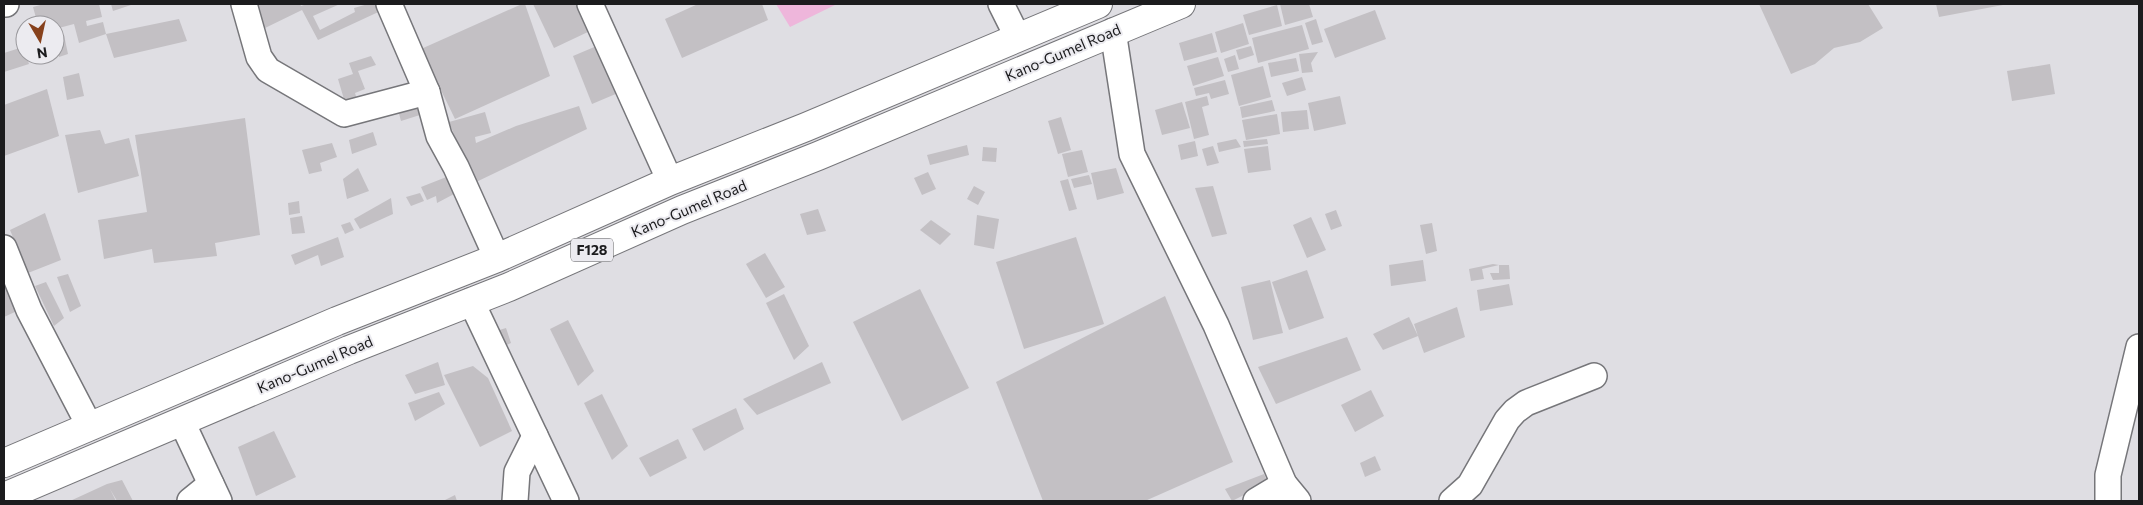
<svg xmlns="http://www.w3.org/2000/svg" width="2143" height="505" font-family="Commissioner,sans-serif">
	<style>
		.green { fill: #eeb6db }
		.building { fill: #c3c0c4 }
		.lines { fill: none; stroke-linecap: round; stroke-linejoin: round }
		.minor-casing { stroke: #76767a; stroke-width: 28 }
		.major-casing { stroke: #76767a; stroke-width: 30 }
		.minor { stroke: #fff; stroke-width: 25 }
		.major { stroke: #fff; stroke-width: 28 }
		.labels { text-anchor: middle; stroke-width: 4; stroke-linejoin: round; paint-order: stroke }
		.shield { fill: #ecebf0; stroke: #5a5a5d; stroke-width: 1 }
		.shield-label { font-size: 14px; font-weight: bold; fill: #1c1c1e }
		.street-label { font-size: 15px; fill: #1c1c1e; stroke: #ecebf0 }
	</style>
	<rect width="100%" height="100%" fill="#dfdee3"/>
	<!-- green -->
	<polygon class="green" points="776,4 837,4 790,27"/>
	<!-- building -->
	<g class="building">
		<polygon points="44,4 99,4 102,17 86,21 87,26 103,22 106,34 79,43 74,24 55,29 55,25 38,25 33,7"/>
		<polygon points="111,4 134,4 113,11"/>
		<polygon points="255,4 300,4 301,6 307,4 340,4 313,16 320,30 355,12 354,8 368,4 385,4 387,8 318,40 302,10 263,29"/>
		<polygon points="522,4 525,4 550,76 455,119 421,49"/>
		<polygon points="533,4 579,4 590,31 554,48"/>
		<polygon points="698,4 762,4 768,20 682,58 665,19"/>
		<polygon points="1280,4 1309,4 1313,17 1285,25"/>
		<polygon points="1759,4 1868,4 1883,28 1860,42 1834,48 1815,64 1791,74"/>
		<polygon points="1936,4 2003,4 2003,5 1939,17"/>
		<polygon points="1277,5 1282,26 1249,35 1243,15"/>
		<polygon points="1375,10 1386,39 1335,58 1324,29"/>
		<polygon points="179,19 187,41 114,58 106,34"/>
		<polygon points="1316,19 1323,42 1312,45 1305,23"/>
		<polygon points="1243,23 1249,44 1221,53 1215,32"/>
		<polygon points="1302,25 1309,49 1258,63 1252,38"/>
		<polygon points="1212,33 1217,52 1184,61 1179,43"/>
		<polygon points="64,35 68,54 59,57 58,52 55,53 55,38"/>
		<polygon points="599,45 618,93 592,104 573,56"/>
		<polygon points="1251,46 1254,55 1239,60 1236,50"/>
		<polygon points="23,47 29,64 4,72 4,53"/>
		<polygon points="1318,52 1311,63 1313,72 1302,73 1299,54"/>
		<polygon points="1235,55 1239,69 1228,72 1224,59"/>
		<polygon points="371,56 376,65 358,71 365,89 355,93 358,103 346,106 338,79 353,74 349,63"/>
		<polygon points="1218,57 1224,76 1193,86 1187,66"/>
		<polygon points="1296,58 1299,71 1271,77 1268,63"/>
		<polygon points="2050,64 2055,94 2012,101 2007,71"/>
		<polygon points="1263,66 1271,97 1239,106 1231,75"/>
		<polygon points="79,73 84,96 67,100 63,77"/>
		<polygon points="1302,77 1306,90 1287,96 1282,83"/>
		<polygon points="1225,80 1229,94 1211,99 1209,93 1196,96 1194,88"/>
		<polygon points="47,89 59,136 4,156 4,105"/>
		<polygon points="1207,96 1209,105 1202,107 1209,135 1194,139 1185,102"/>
		<polygon points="1340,96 1346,124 1314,131 1308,103"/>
		<polygon points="416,99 420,115 401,121 397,106"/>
		<polygon points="1272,100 1275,111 1242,118 1240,107"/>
		<polygon points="1182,102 1190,128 1162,135 1155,110"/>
		<polygon points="579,106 587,129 474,183 449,122 485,112 491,133 475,137 476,143 516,126"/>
		<polygon points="1307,110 1309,129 1283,132 1281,112"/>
		<polygon points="1277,114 1280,134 1246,140 1242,120"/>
		<polygon points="1061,117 1071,150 1058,154 1048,121"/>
		<polygon points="245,118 260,235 215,243 217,256 154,263 152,249 104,259 98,220 147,212 135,135"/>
		<polygon points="100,130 105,144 129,138 139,176 78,193 65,135"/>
		<polygon points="373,132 377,145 352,154 349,140"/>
		<polygon points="1236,139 1241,147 1219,152 1217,143"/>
		<polygon points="1267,139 1268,144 1244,147 1243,141"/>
		<polygon points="1195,141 1198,156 1181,160 1178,145"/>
		<polygon points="332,143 337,157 320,163 322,171 309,174 302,150"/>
		<polygon points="967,145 969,155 930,165 927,155"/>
		<polygon points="1213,146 1219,163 1207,166 1202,149"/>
		<polygon points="1268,146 1271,170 1248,173 1244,149"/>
		<polygon points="983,147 997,148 996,162 982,161"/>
		<polygon points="1082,150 1088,172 1068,177 1062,154"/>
		<polygon points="358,168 369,191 347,199 343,179"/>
		<polygon points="1116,168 1124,193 1097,200 1091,173"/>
		<polygon points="928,172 936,189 922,195 914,178"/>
		<polygon points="454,174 452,188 454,194 437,203 436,196 427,200 421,187"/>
		<polygon points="1089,175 1092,184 1074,188 1071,179"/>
		<polygon points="1068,179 1077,209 1069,211 1060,181"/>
		<polygon points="974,186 985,192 978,205 967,199"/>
		<polygon points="1213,186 1227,234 1212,237 1195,188"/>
		<polygon points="420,193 424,201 411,206 406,197"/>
		<polygon points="391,198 393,214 360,229 354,219"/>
		<polygon points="299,201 300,213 289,215 288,203"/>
		<polygon points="818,209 826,231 807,235 800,214"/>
		<polygon points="1336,210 1342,226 1331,230 1325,214"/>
		<polygon points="45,213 61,260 28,273 10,230"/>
		<polygon points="977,215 999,219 994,249 974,245"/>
		<polygon points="302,216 305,233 292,234 290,218"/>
		<polygon points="1311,217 1326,250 1307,258 1293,225"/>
		<polygon points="931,220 951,234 940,245 920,230"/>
		<polygon points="350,222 354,230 345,234 341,225"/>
		<polygon points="1432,223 1437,251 1426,254 1420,225"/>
		<polygon points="338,237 344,257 321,266 318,255 295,265 291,255"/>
		<polygon points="1076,237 1104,324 1024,349 996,262"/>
		<polygon points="765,253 785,287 766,298 746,264"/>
		<polygon points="1423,260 1426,281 1391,286 1389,265"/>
		<polygon points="1493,264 1499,265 1482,269 1484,279 1471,281 1469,269"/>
		<polygon points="1499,265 1509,265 1510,279 1493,280 1490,273 1499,273"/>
		<polygon points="1307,270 1324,318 1289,330 1272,282"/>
		<polygon points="68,274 81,306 70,312 57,277"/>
		<polygon points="1270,280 1283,333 1253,340 1241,287"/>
		<polygon points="4,281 17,311 4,317"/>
		<polygon points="46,282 64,318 54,326 35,286"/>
		<polygon points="1509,284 1513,305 1480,311 1477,290"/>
		<polygon points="920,289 969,388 902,421 853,322"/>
		<polygon points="784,294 809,346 794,360 766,303"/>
		<polygon points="1165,296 1233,462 1145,501 1043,501 996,382"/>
		<polygon points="1457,307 1465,337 1424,353 1418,336 1383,350 1373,334 1409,317 1418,336 1414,324"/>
		<polygon points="568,320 594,371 578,386 550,329"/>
		<polygon points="506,328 511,343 500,348 493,332"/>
		<polygon points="1347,337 1361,370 1276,404 1258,367"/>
		<polygon points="438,362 445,385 415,394 405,375"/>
		<polygon points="822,362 831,383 757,415 743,399"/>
		<polygon points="473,366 488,378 512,431 480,447 444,375"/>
		<polygon points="1371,390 1384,416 1355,432 1341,405"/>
		<polygon points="439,392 445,404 415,421 408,403"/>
		<polygon points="602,394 628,446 612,460 584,403"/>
		<polygon points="736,408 744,429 704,451 692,429"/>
		<polygon points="274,431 296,477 256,496 238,447"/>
		<polygon points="678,439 687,458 650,477 639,458"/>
		<polygon points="1375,456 1381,470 1365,477 1360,463"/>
		<polygon points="1264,474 1268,483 1232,501 1225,489"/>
		<polygon points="122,480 133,501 117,501 110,489 116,501 70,501 107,484"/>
		<polygon points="455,495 457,501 443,501"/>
	</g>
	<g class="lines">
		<!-- minor casing -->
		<g class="minor-casing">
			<g id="minor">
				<polyline points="4,4 6,4"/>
				<polyline points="244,4 259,57 268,70 344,114 427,92"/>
				<polyline points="389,4 427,92 439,136 456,167 497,258"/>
				<polyline points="590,4 670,181"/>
				<polyline points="1001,4 1018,38"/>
				<polyline points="1113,31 1132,154 1216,325 1284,484 1298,501"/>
				<polyline points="4,248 29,310 90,427"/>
				<polyline points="471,301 566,501"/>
				<polyline points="182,422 219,501"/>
				<polyline points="190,501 211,484"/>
				<polyline points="515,501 517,472 535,436"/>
				<polyline points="1256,501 1284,484"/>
				<polyline points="1452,501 1470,485 1507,420 1515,411 1526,403 1594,376"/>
				<polyline points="2108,501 2108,475 2139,347"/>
			</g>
		</g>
		<!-- major casing -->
		<g class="major-casing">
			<g id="major">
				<polyline points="4,463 337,321 497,258 670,181 806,127 1098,4"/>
				<polyline points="4,497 349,350 509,287 682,210 818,156 1181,4"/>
			</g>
		</g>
		<!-- minor -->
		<use href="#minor" class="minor"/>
		<!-- major -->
		<use href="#major" class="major"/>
	</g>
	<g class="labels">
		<!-- shield labels -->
		<rect class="shield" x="571" y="238.5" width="42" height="23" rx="4"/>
		<g class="shield-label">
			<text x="592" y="255">F128</text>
		</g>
		<!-- street labels -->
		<g class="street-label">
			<text transform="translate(1063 53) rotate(-23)" y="5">Kano-Gumel Road</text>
			<text transform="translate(689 209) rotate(-23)" y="5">Kano-Gumel Road</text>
			<text transform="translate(315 365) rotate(-23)" y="5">Kano-Gumel Road</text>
		</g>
	</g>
	<!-- border -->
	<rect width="2143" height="505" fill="none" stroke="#1c1c1e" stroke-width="10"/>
	<!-- north arrow -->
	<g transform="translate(40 40) rotate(171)"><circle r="24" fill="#ecebf0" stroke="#99989c"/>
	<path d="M0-4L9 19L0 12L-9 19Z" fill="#87411c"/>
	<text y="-8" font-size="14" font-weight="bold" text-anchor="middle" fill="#1c1c1e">N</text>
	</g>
</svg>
